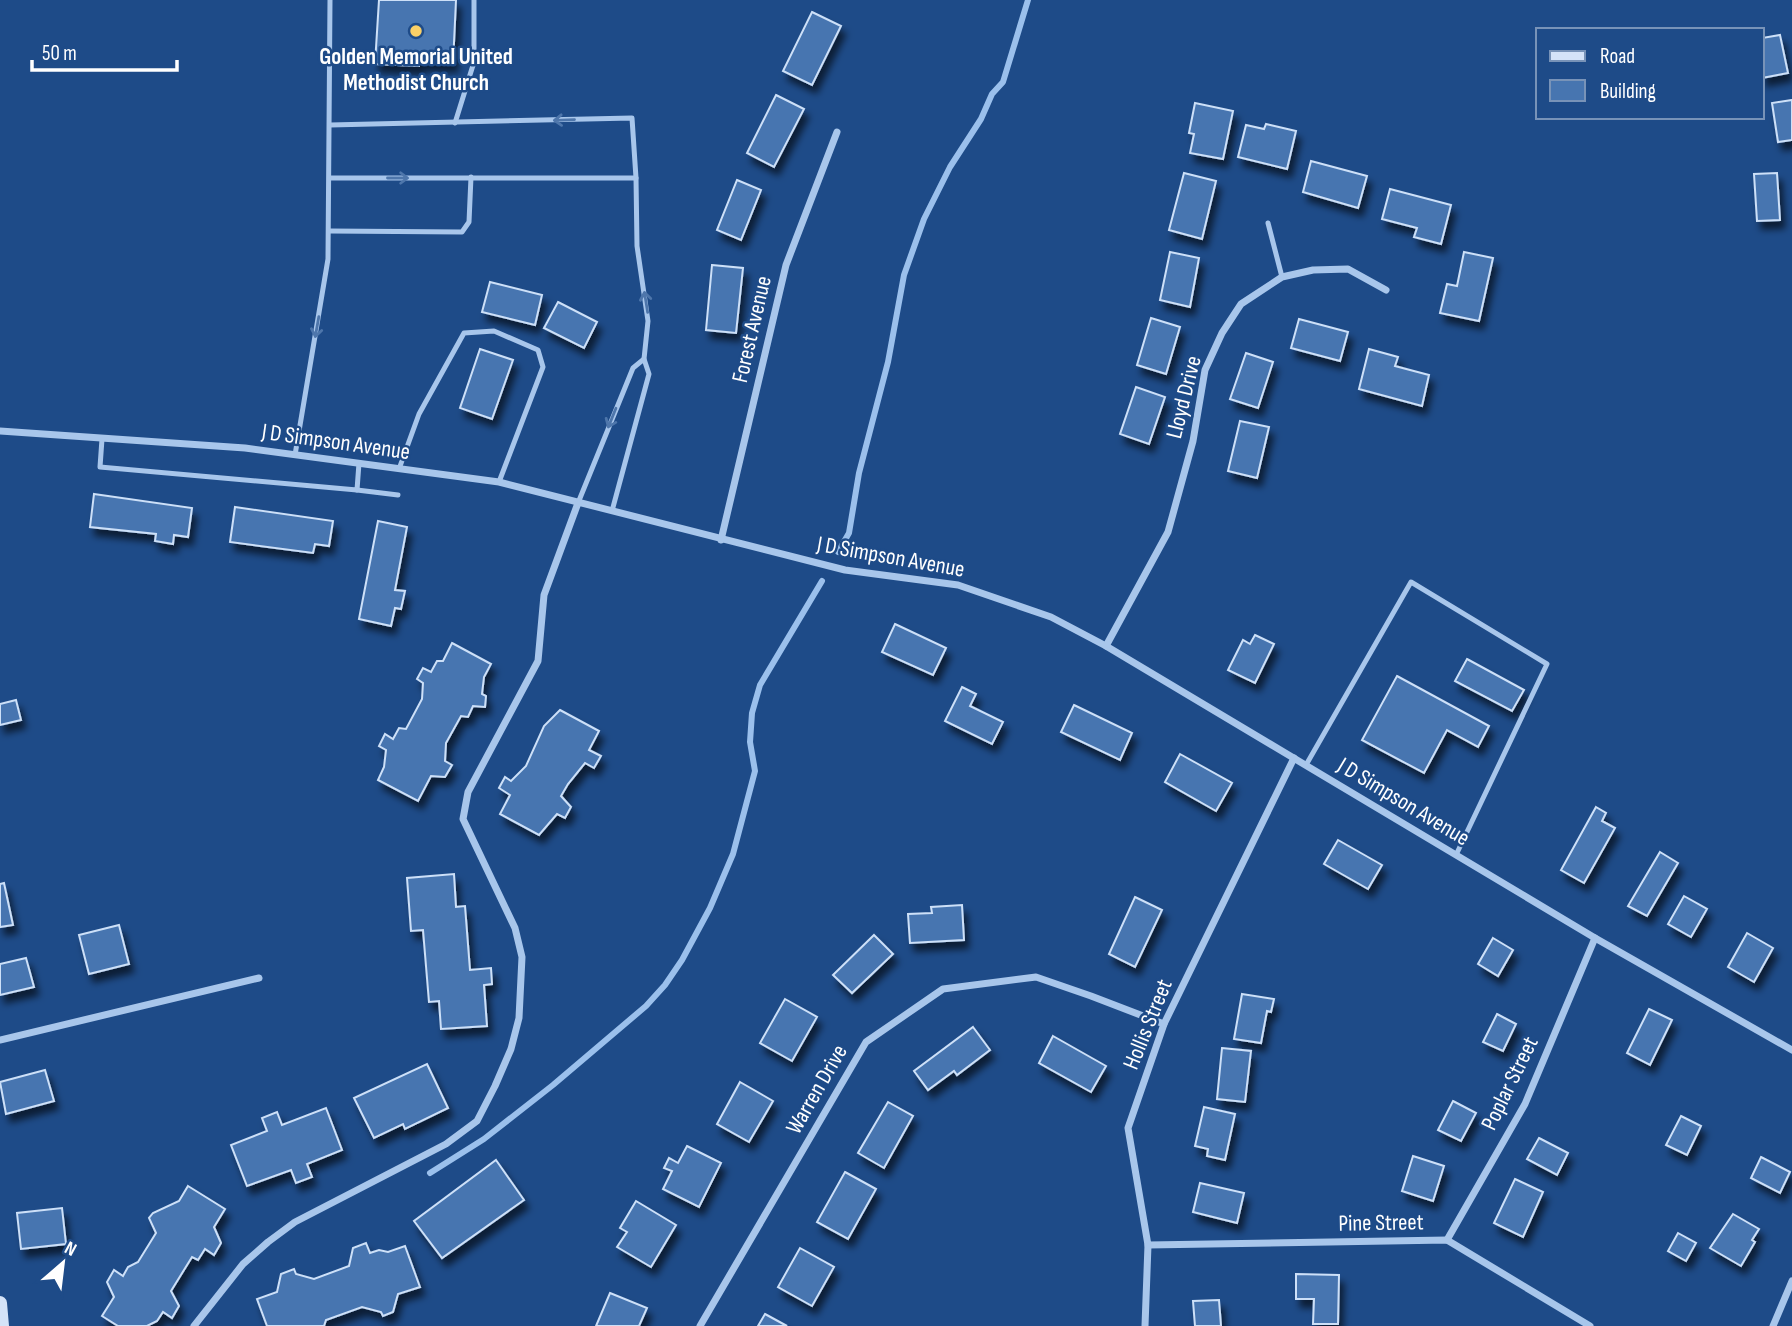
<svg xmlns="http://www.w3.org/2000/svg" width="1792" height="1326" font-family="'Sofia Sans Condensed',sans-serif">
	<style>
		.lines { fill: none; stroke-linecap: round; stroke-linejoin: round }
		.stream { stroke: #9bc0ec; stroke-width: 6 }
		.building { fill: #4775b0; stroke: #cde0f8; stroke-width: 2; filter: url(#shadow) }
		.lane { stroke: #a8c6eb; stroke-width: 5 }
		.street { stroke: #a8c6eb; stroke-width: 7 }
		.secondary { stroke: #d4e3f8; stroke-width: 14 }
		.oneway { stroke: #4e76ab }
		.poi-dot { fill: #fad067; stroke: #1e4b88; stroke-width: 2.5 }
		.labels { text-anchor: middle; stroke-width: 5; stroke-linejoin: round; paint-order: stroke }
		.poi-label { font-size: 23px; font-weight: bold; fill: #fff; stroke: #1e4b88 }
		.street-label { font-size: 23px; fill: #fff; stroke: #1e4b88 }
	</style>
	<defs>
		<filter id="shadow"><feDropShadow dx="4.5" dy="8" stdDeviation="3.5" flood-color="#0009"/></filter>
	</defs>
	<rect width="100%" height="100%" fill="#1e4b88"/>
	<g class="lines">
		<!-- stream -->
		<g class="stream">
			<polyline points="838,552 849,533 859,473 888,362 904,275 924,219 950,167 981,119 992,94 1003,82 1028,0"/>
			<polyline points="430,1173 484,1139 553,1085 646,1006 665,985 682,960 710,908 733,854 755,771 750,742 752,713 760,685 822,581"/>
		</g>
	</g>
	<!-- building -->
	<g class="building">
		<polygon points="379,0 456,0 453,64 419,62 419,66 375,64"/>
		<polygon points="812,12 841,26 812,85 783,71"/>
		<polygon points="1780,35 1788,73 1762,78 1762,38"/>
		<polygon points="776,95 804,109 774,167 747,153"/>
		<polygon points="1792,100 1792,140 1778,142 1772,103"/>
		<polygon points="1195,103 1233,111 1223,159 1190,153 1194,134 1189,133"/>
		<polygon points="1266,124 1296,131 1287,169 1238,157 1246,125 1264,129"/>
		<polygon points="1311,161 1367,176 1358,208 1303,192"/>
		<polygon points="1184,173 1216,181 1202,239 1169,230"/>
		<polygon points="1777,173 1780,220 1757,221 1754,174"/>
		<polygon points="737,180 761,190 741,240 717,230"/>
		<polygon points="1390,189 1451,205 1441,244 1414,237 1417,228 1382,219"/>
		<polygon points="1170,252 1199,258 1190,307 1160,300"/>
		<polygon points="1464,252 1493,258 1479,321 1440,313 1447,284 1457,286"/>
		<polygon points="712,265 743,268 736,333 706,330"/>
		<polygon points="490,282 542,295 535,325 482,312"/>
		<polygon points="558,302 597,322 584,348 544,328"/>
		<polygon points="1151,318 1180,327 1166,374 1137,365"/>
		<polygon points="1299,319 1348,332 1340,361 1291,348"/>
		<polygon points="480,349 513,360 492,419 460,408"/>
		<polygon points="1369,349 1398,357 1395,366 1429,375 1422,406 1359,389"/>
		<polygon points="1246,353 1273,362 1258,408 1230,399"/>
		<polygon points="1136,387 1165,397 1149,444 1120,434"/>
		<polygon points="1240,421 1269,427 1257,478 1228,471"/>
		<polygon points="94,494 192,508 188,537 174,535 173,544 155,541 156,534 90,527"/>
		<polygon points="235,507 333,521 329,546 315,544 313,553 230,542"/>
		<polygon points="378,521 407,527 395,590 405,591 401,609 395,608 391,626 359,619"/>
		<polygon points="895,624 946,648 933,675 882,652"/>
		<polygon points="1255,635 1274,644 1255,683 1228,670 1243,640 1250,644"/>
		<polygon points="452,643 491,664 484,677 482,694 486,696 485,707 473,706 468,717 461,716 446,743 445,761 452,765 445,777 431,776 418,801 378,780 384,767 386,750 379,746 385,734 393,739 399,728 406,729 422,699 423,683 417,679 423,668 431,672 437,661 443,661"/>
		<polygon points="1467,659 1524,690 1512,711 1455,681"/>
		<polygon points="1397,676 1489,726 1478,747 1447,730 1424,773 1362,740"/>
		<polygon points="962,687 976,694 970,706 1003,722 992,744 945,721"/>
		<polygon points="16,700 21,720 0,725 0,704"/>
		<polygon points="1074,705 1132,733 1120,760 1061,732"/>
		<polygon points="560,710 599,731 589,750 601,756 594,768 585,763 568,784 561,796 571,807 565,818 557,814 539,835 500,814 510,795 499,788 505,777 511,781 526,766 544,726"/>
		<polygon points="1180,754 1232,783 1216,811 1165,782"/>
		<polygon points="1596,807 1606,813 1602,821 1615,828 1584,883 1561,870"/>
		<polygon points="1338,840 1382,865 1368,889 1324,864"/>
		<polygon points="1660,852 1678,863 1647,916 1628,906"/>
		<polygon points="454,874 456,907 465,906 470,970 491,968 492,984 484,985 487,1026 441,1029 439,1001 429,1002 423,930 411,931 407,878"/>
		<polygon points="4,883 13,925 0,927 0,884"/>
		<polygon points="1684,896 1707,909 1691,937 1668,924"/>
		<polygon points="1135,897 1162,910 1135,967 1109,954"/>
		<polygon points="962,905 964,940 910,943 908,914 932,913 931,907"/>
		<polygon points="119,925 129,964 89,974 79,935"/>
		<polygon points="1747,933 1773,948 1754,982 1728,967"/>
		<polygon points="874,935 893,954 852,993 833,975"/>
		<polygon points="1493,938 1513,950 1498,976 1478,964"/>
		<polygon points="26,958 34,987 0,995 0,964"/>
		<polygon points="1242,994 1274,999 1271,1012 1267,1011 1261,1043 1234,1039"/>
		<polygon points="785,999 817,1017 792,1061 760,1043"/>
		<polygon points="1649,1009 1672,1020 1650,1065 1627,1053"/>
		<polygon points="1497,1014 1516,1024 1503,1051 1483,1042"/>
		<polygon points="973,1027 990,1050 957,1075 954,1071 928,1090 914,1071"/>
		<polygon points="1053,1036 1106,1066 1091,1092 1039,1063"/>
		<polygon points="1222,1048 1251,1051 1245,1102 1217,1099"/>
		<polygon points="427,1064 448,1108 405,1129 403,1124 374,1138 354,1098"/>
		<polygon points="45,1070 54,1101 6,1114 0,1082"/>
		<polygon points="740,1082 773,1101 749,1142 717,1124"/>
		<polygon points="1453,1101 1476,1113 1461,1141 1438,1130"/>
		<polygon points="888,1102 913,1116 884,1168 858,1153"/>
		<polygon points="1204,1107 1235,1114 1225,1160 1207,1156 1208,1149 1195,1146"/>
		<polygon points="326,1108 342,1150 307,1164 312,1177 296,1183 291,1170 247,1186 231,1145 267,1131 262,1118 277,1112 282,1125"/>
		<polygon points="1681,1116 1701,1126 1687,1155 1666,1145"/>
		<polygon points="1539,1138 1568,1153 1557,1175 1527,1159"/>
		<polygon points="687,1146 721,1163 699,1207 663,1189 672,1171 664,1168 669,1158 678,1163"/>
		<polygon points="1413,1156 1444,1166 1433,1201 1402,1191"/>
		<polygon points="1761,1157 1790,1172 1780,1193 1751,1178"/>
		<polygon points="496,1160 524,1200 442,1258 414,1221"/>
		<polygon points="845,1172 876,1189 848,1239 817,1222"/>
		<polygon points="1515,1179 1543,1192 1523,1237 1494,1223"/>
		<polygon points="1200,1183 1244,1193 1237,1223 1193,1212"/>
		<polygon points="188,1186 225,1209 214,1227 221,1243 214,1255 205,1249 198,1260 192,1257 171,1291 179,1306 172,1318 163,1312 157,1321 147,1326 118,1326 102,1316 114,1297 107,1282 114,1270 123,1276 128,1267 138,1262 156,1233 149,1218 153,1213 179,1201"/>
		<polygon points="636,1201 676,1225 651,1267 617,1247 627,1232 620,1228"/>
		<polygon points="62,1208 66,1244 21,1249 17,1213"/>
		<polygon points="1733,1214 1759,1229 1752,1240 1755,1242 1741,1266 1710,1248"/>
		<polygon points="1678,1233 1696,1243 1686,1261 1668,1251"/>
		<polygon points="366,1243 370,1253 379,1250 388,1252 405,1246 420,1287 398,1294 393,1312 383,1316 381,1312 362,1307 326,1320 324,1326 267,1326 257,1299 277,1292 281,1274 294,1269 296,1274 314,1279 349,1266 353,1248"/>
		<polygon points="800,1248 834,1267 812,1306 778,1287"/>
		<polygon points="1296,1274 1339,1275 1338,1324 1313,1324 1314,1299 1296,1299"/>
		<polygon points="610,1293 647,1308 639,1326 596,1326"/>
		<polygon points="1219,1300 1221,1326 1195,1326 1193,1301"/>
		<polygon points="765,1314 787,1326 758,1326"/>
	</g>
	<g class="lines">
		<!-- lane -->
		<g class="lane">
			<polyline points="455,123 474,62 474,0"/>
			<polyline points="330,125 632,118 636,178 637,246 648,321 644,359 649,374 612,511"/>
			<polyline points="330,178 636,178"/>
			<polyline points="1268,223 1282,277"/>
			<polyline points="330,231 462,232 469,222 471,177"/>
			<polyline points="102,439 100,467 357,490 359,463"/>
			<polyline points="295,455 328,259 330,0"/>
			<polyline points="399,469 419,414 464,333 494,331 538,350 543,367 499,482"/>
			<polyline points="357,490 398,495"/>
			<polyline points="578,503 633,368 644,359"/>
			<polyline points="1306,765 1411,582 1547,664 1456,855"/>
		</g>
		<!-- street -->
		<g class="street">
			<polyline points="0,431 245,448 499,482 845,570 958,585 1051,617 1106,646 1595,938 1792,1050"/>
			<polyline points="721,540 786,265 837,132"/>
			<polyline points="1106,646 1168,532 1193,441 1205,370 1222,333 1241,304 1282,277 1313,270 1348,269 1386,290"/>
			<polyline points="0,1040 259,978"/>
			<polyline points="1447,1240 1525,1104 1595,938"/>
			<polyline points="1148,1245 1447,1240 1590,1326"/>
			<polyline points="194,1326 243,1264 268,1242 295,1222 446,1144 477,1121 495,1086 511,1049 519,1018 522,957 515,928 463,819 468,792 538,661 544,595 578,503"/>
			<polyline points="700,1326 866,1042 943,989 1036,977 1091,996 1164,1024"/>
			<polyline points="1145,1326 1148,1245 1128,1128 1164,1024 1294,758"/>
			<polyline points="1773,1326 1792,1281"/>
		</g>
		<!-- secondary -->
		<polyline class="secondary" points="0,1303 2,1326"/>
	</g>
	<!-- one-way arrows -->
	<defs><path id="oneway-shaft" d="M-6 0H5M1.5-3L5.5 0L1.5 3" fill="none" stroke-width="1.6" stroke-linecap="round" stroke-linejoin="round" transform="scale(1.75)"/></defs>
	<g class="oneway">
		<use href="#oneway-shaft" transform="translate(564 120) rotate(178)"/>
		<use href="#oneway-shaft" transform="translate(398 178)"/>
		<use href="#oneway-shaft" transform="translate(646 302) rotate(-99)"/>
		<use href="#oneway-shaft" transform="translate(317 327) rotate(100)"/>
		<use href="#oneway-shaft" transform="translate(612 418) rotate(112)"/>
	</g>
	<!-- markers -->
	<circle class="poi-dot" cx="416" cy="31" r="7"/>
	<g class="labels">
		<!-- poi labels -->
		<g class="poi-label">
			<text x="416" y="64">Golden Memorial United<tspan x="416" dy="26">Methodist Church</tspan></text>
		</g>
		<!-- street labels -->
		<g class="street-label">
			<text transform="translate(751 329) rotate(-77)" y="8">Forest Avenue</text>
			<text transform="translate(1183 397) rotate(-76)" y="8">Lloyd Drive</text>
			<text transform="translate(336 441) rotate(8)" y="8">J D Simpson Avenue</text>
			<text transform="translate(891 556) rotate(10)" y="8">J D Simpson Avenue</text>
			<text transform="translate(1404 801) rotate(31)" y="8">J D Simpson Avenue</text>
			<text transform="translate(1147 1024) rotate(-68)" y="8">Hollis Street</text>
			<text transform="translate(1509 1083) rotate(-64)" y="8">Poplar Street</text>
			<text transform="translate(816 1089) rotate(-60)" y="8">Warren Drive</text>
			<text transform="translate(1381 1222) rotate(-1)" y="8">Pine Street</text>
		</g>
	</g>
	<!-- legend -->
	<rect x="1536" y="28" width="228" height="91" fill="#1e4b88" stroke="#7893b8" stroke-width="2"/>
	<rect x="1550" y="51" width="35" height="10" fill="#d4e3f8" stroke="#7893b8" stroke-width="2"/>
	<text x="1600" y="63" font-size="21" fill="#ffffff">Road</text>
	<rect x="1550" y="80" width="35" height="21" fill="#4775b0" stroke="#7893b8" stroke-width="2"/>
	<text x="1600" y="98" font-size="21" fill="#ffffff">Building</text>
	<!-- north arrow -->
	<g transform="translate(63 1263) rotate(28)" stroke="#1e4b88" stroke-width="5" paint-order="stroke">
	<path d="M0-5L12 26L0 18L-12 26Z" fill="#ffffff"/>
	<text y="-10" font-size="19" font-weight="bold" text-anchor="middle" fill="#ffffff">N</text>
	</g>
	<!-- scale -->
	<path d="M32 60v10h145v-10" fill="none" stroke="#ffffff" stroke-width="3.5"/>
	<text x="42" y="60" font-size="21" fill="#ffffff" stroke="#1e4b88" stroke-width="5" paint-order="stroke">50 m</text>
</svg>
